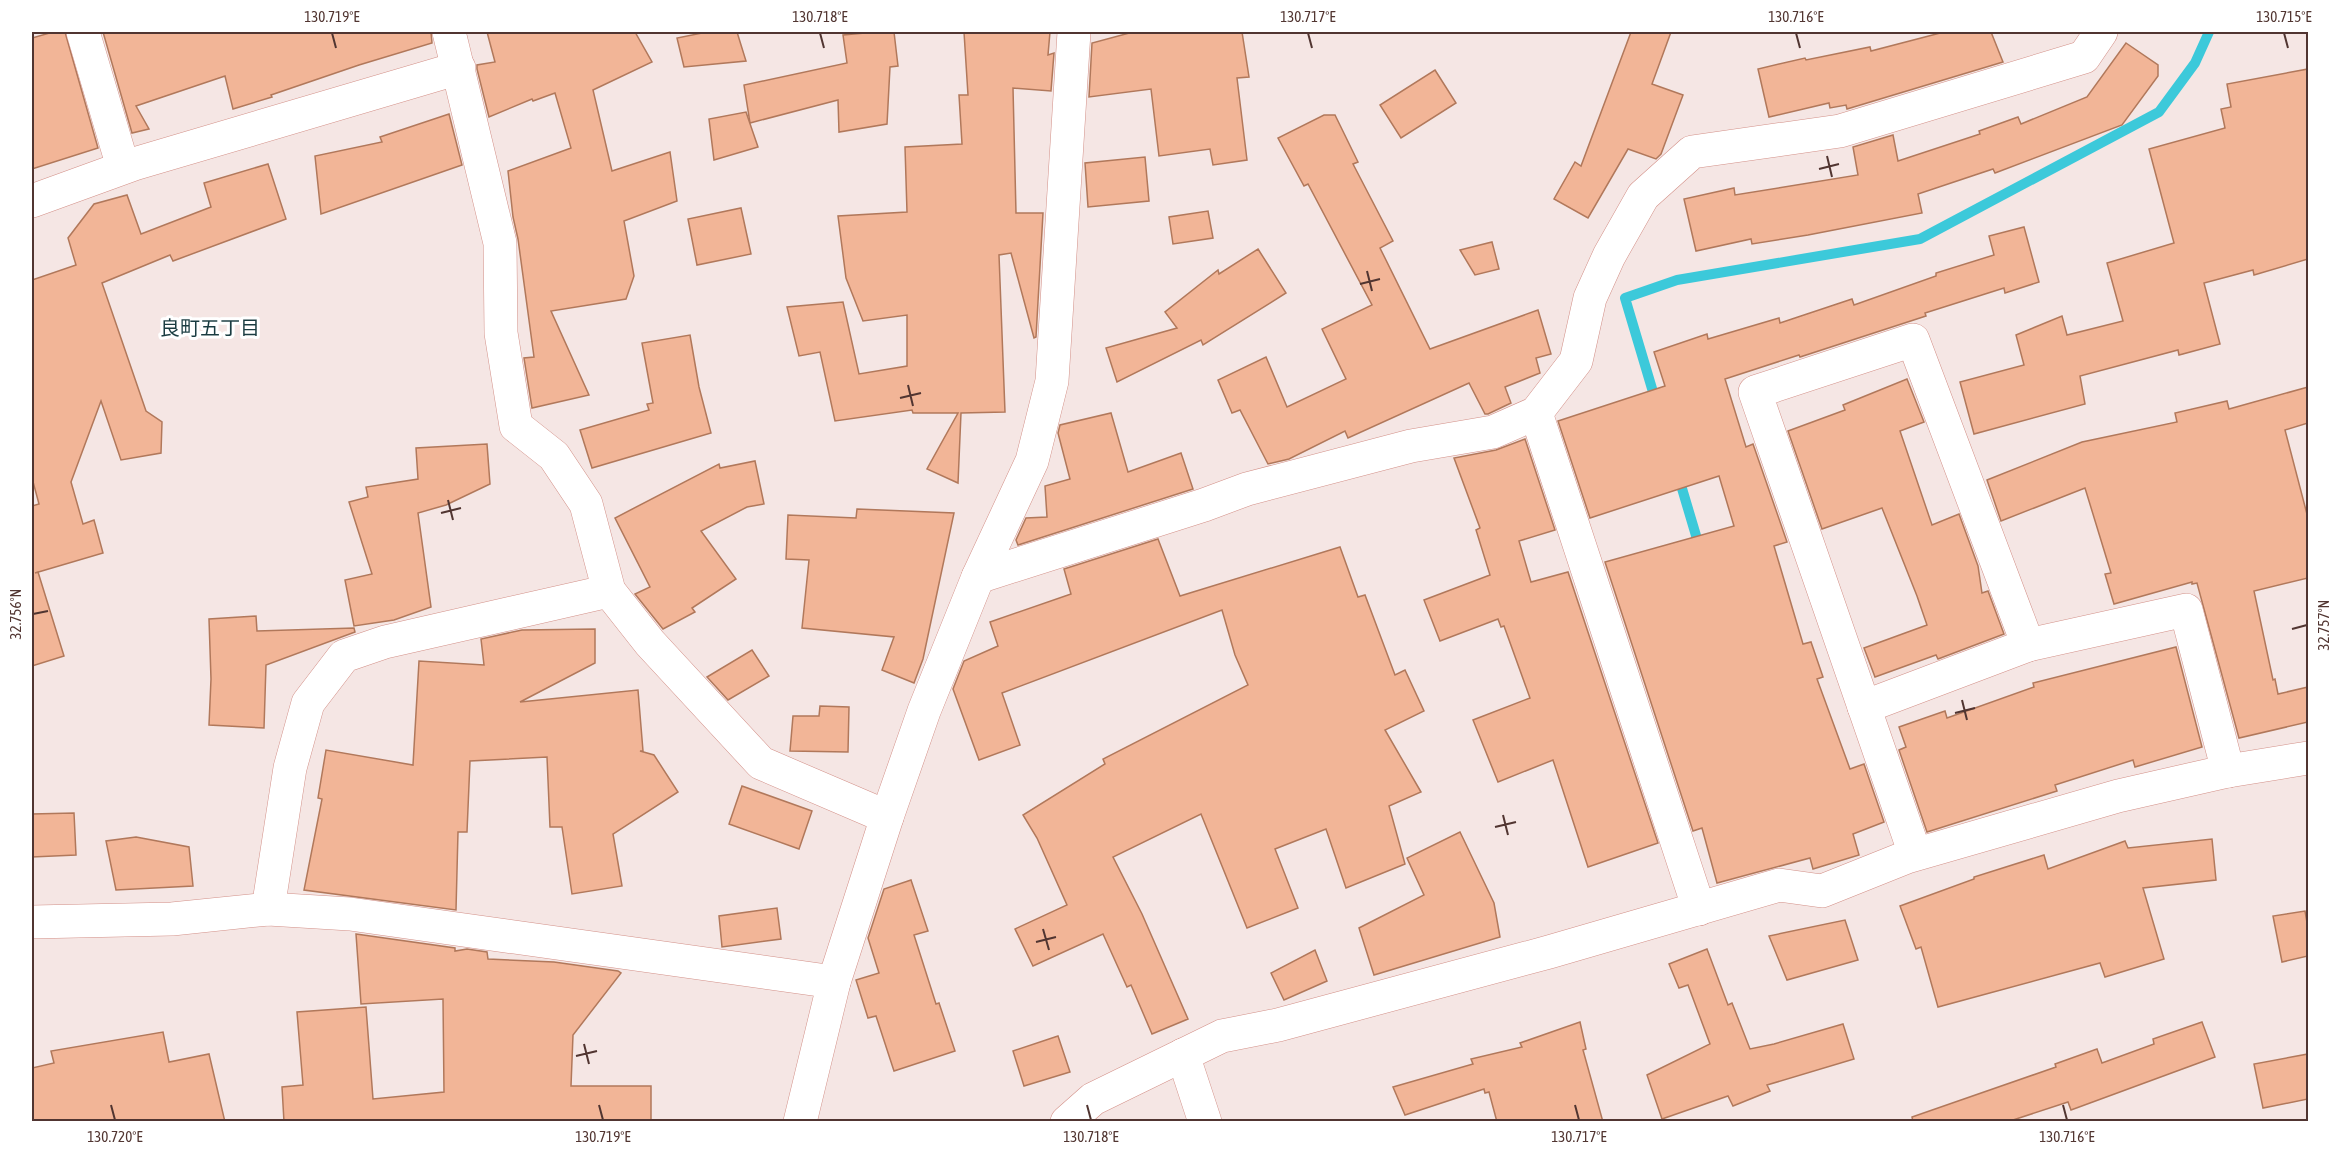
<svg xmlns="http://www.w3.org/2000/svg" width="2340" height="1153" font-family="'Asap Condensed','Noto Sans JP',sans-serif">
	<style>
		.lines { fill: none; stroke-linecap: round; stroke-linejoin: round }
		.stream { stroke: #3cc9da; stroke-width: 10 }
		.building { fill: #f2b597; stroke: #b1785b; stroke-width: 1.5 }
		.street-casing { stroke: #d39088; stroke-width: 34 }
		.street { stroke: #fff; stroke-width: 33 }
		.ticks { fill: none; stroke: #513531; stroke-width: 2 }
		.labels { text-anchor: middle; stroke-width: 6; stroke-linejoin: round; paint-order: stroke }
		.neighbourhood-label { font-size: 20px; fill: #1a3c41; stroke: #fff }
		.neatline { fill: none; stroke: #513531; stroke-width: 2 }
		.ticks-label { font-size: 15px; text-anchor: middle; fill: #513531 }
	</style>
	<rect width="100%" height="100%" fill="#f5e6e4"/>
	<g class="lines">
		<!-- stream -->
		<g class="stream">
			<polyline points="1656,402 1625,298 1677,280 1920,239 2159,112 2195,63 2209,32"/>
			<polyline points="1678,475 1700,549"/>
		</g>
	</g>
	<!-- building -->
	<g class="building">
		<polygon points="53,32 65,32 98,148 32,169 32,38"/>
		<polygon points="103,32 431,32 432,43 359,65 271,95 272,97 233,109 225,76 136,106 149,129 132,133"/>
		<polygon points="487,32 635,32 652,62 593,90 612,171 670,152 677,201 624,221 634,276 626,299 551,311 589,395 532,408 524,358 534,357 518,239 513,217 508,171 571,148 555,93 533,101 532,99 489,117 477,69 477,65 495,62"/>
		<polygon points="707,32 737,32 746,61 684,67 677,38"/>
		<polygon points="876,32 894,32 898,66 890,67 887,124 839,132 838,100 750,123 744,85 847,63 843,35"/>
		<polygon points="964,32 1050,32 1048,55 1054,53 1051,91 1013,88 1016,213 1043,213 1036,337 1034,338 1011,253 999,255 1005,412 961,413 958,483 927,469 958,413 913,413 912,410 835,421 820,352 799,356 787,307 843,302 859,374 907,366 907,315 863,321 846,278 838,216 907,212 905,147 962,144 959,95 968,95"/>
		<polygon points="1133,32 1242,32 1249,77 1237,78 1247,160 1213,165 1210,149 1159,156 1151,89 1089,97 1092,43"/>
		<polygon points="1631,32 1671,32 1652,84 1683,95 1661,154 1656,159 1628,149 1588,218 1554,199 1575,162 1581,166"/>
		<polygon points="1944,32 1991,32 2003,62 1847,109 1846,105 1830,108 1829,103 1769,117 1758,69 1805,58 1806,60 1870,47 1871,51"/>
		<polygon points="2126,43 2158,65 2158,76 2122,125 1995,173 1993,169 1918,194 1922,213 1808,235 1752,244 1751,239 1696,251 1684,199 1734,188 1735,195 1858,175 1853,147 1893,135 1898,161 1980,134 1979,131 2018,117 2021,124 2087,97"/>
		<polygon points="2308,69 2308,259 2254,275 2253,270 2204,283 2220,344 2179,355 2178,350 2080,376 2085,404 1974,434 1960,382 2024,365 2016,335 2062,316 2067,335 2123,321 2107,263 2174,243 2149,149 2225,128 2221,109 2231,107 2227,84"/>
		<polygon points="1435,70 1456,103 1401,138 1380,105"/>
		<polygon points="746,112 758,147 714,160 709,119"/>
		<polygon points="449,114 462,165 321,214 315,156 382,142 380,137"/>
		<polygon points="1324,115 1335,115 1358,162 1353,164 1393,241 1380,248 1430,349 1538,310 1551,354 1536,358 1540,373 1505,387 1511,403 1488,414 1485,414 1469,383 1348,438 1345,431 1289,459 1268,464 1240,410 1232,413 1218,380 1266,357 1287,407 1346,379 1322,329 1372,305 1308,184 1304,186 1278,138"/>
		<polygon points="1145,157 1149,201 1088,207 1085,163"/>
		<polygon points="268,164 286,219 173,261 170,255 102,283 146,411 162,422 161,453 121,460 101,401 71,482 83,524 94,520 103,553 35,573 38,572 64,656 32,666 32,506 39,504 32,478 32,280 76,265 68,238 94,204 127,195 141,234 211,207 204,183"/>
		<polygon points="741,208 751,254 697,265 688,219"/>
		<polygon points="1208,211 1213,238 1173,244 1169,217"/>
		<polygon points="2024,227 2039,282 2005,293 2004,288 1925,313 1926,316 1800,357 1799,355 1725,379 1746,447 1753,444 1787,542 1774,546 1803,644 1811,642 1823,677 1817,679 1850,769 1864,764 1884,822 1853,834 1859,855 1813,869 1810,858 1717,883 1702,828 1693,831 1605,562 1734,526 1719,476 1590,518 1558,421 1665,386 1654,352 1707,334 1708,339 1779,318 1780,323 1852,299 1854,305 1936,276 1936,273 1994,255 1989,236"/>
		<polygon points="1492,242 1499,269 1475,275 1460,250"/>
		<polygon points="1258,249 1286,293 1203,345 1201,340 1117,382 1106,348 1177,328 1165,312 1218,270 1219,274"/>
		<polygon points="690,335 699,387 711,433 592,468 580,430 649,410 647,404 653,403 642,343"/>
		<polygon points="1907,379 1924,422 1900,431 1932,525 1959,514 1978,566 1982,593 1988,591 2004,634 1938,659 1936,655 1875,677 1864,648 1927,625 1917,596 1882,508 1822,529 1788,431 1845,410 1843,405"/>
		<polygon points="2308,387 2308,423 2285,430 2308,518 2308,578 2254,591 2273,680 2275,679 2278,694 2308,687 2308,722 2239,738 2197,583 2192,584 2192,582 2114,604 2105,574 2111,573 2085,488 2001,521 1987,480 2082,442 2177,422 2175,413 2227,401 2229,409"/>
		<polygon points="1111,413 1128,472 1181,453 1193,489 1018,545 1016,540 1026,518 1047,517 1045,486 1070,479 1058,433 1060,425"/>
		<polygon points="1525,439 1555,530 1519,541 1531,582 1568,572 1658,843 1588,867 1553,760 1498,782 1473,720 1530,698 1504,626 1501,627 1498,619 1440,641 1424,600 1490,575 1476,530 1480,528 1454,458 1496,450"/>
		<polygon points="487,444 490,484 446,505 418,513 431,607 394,620 354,626 345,580 372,574 349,502 368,497 366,487 418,479 416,448"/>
		<polygon points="755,461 764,504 747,507 701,531 736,579 692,608 695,612 663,629 635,594 650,587 615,518 719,464 720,468"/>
		<polygon points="857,509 954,513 923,659 914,683 882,670 894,637 802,628 809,560 786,559 788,515 856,518"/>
		<polygon points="1158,539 1180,596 1340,547 1358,597 1365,595 1395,675 1405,670 1424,711 1385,730 1421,792 1389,806 1405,864 1346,888 1326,829 1275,849 1298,908 1247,928 1201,814 1113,857 1142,914 1188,1019 1152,1034 1131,985 1127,987 1103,934 1033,966 1015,929 1067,905 1037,838 1023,815 1105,764 1103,759 1248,685 1235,655 1222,610 1002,693 1020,745 979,760 953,689 964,661 998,646 990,622 1071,594 1064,569"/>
		<polygon points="256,616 257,631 354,628 355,632 266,665 264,728 209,725 211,679 209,619"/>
		<polygon points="595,629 595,663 520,702 638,690 643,751 640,751 654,755 678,792 613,834 622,886 572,894 562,827 550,827 547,757 470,761 467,832 458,832 456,910 304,890 322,799 318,798 326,750 413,765 419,661 484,665 481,639 522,630"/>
		<polygon points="2176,647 2202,747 2135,767 2133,760 2055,785 2057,791 1927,832 1899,750 1906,747 1899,727 1945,711 1947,718 2034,687 2033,683"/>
		<polygon points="752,650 769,676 728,700 707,677"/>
		<polygon points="820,706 849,707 848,752 790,751 793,716 819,716"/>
		<polygon points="742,786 812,811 799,849 729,824"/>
		<polygon points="74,813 76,855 32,857 32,814"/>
		<polygon points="1460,832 1494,903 1500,937 1374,975 1359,928 1424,895 1407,858"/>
		<polygon points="136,837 189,847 193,886 116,890 106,841"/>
		<polygon points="2212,839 2216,880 2143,888 2164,959 2105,977 2100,963 1938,1007 1921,947 1916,949 1900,906 1974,879 1974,877 2044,855 2048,869 2125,841 2128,848"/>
		<polygon points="911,880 928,931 914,935 936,1004 939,1003 955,1051 894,1071 876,1016 868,1018 856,980 879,973 868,938 884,889"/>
		<polygon points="777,908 781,939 722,947 719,916"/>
		<polygon points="2305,911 2308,928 2308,956 2282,962 2273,916"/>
		<polygon points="1845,920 1858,960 1787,980 1769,936"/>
		<polygon points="356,934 455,948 455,951 467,949 487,952 488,959 554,962 618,971 621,973 573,1035 571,1086 651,1086 651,1122 284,1122 282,1087 303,1085 297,1012 366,1007 373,1099 444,1092 443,999 361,1004"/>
		<polygon points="1707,949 1728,1005 1732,1003 1750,1049 1774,1044 1843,1024 1854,1059 1767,1085 1770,1091 1733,1106 1728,1096 1662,1119 1647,1075 1710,1044 1688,985 1679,988 1669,964"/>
		<polygon points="1315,950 1327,981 1284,1000 1271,973"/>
		<polygon points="1580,1022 1586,1049 1583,1050 1603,1122 1497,1122 1489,1092 1485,1093 1484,1089 1405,1115 1393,1087 1473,1064 1471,1059 1522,1047 1520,1043"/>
		<polygon points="2202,1022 2215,1057 2071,1110 2068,1102 2007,1122 1913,1122 1912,1117 2056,1067 2055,1064 2097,1049 2102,1063 2154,1044 2153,1039"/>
		<polygon points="163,1032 169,1062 209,1054 225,1122 32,1122 32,1068 54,1063 51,1051"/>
		<polygon points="1058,1036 1070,1072 1024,1086 1013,1051"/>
		<polygon points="2308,1054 2308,1099 2263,1108 2254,1064"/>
	</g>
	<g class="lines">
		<!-- street casing -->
		<g class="street-casing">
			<g id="street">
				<polyline points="83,32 123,167"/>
				<polyline points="449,32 500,243 501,333 516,426 554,456 586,504 609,591 650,643 761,763 887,817"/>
				<polyline points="32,201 134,164 459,68"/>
				<polyline points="1536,413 1699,909"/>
				<polyline points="978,577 1204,505 1247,489 1411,446 1493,432 1536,413 1576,361 1590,298 1609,256 1643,196 1692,152 1840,131 2084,57 2101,32"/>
				<polyline points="1864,707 2028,645 2186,610 2228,771"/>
				<polyline points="1915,854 1755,392 1913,340 2028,645"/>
				<polyline points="268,909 290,768 308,703 344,656 385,642 609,591"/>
				<polyline points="32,922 172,919 268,909 350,914 834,982"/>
				<polyline points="1183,1055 1205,1122"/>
				<polyline points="800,1122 834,982 887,817 924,711 978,577 1032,461 1052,381 1074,32"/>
				<polyline points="1067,1122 1093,1099 1222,1036 1278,1025 1549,952 1779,885 1822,891 1907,857 2118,796 2228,771 2308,758"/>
			</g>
		</g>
		<!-- street -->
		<use href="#street" class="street"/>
	</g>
	<!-- ticks -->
	<path class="ticks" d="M332,33L336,48M820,33L824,48M1308,33L1312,48M1796,33L1800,48M2284,33L2288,48M1827,156L1832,177M1819,169L1839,164M1367,271L1372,291M1360,284L1380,279M908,385L913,406M900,398L921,393M448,500L453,520M441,513L461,508M33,614L48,611M2292,629L2307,625M1962,700L1967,720M1955,713L1975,708M1503,815L1508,835M1495,827L1516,822M1043,929L1049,950M1036,942L1056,937M584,1044L589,1064M576,1056L597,1051M111,1105L115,1120M599,1105L603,1120M1087,1105L1091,1120M1575,1105L1579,1120M2063,1105L2067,1120"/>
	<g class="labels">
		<!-- neighbourhood labels -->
		<g class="neighbourhood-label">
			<text x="210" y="335">良町五丁目</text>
		</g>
	</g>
	<!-- border -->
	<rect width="2340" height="1153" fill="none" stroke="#ffffff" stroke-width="66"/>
	<rect x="33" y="33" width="2274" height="1087" class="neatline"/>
	<g class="ticks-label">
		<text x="332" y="22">130.719°E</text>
		<text x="820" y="22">130.718°E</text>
		<text x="1308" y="22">130.717°E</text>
		<text x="1796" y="22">130.716°E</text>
		<text x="2284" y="22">130.715°E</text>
		<text transform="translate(16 614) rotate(-90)" y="5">32.756°N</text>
		<text transform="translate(2324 625) rotate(-90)" y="5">32.757°N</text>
		<text x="115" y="1142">130.720°E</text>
		<text x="603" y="1142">130.719°E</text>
		<text x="1091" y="1142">130.718°E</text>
		<text x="1579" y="1142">130.717°E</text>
		<text x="2067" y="1142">130.716°E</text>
	</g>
</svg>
